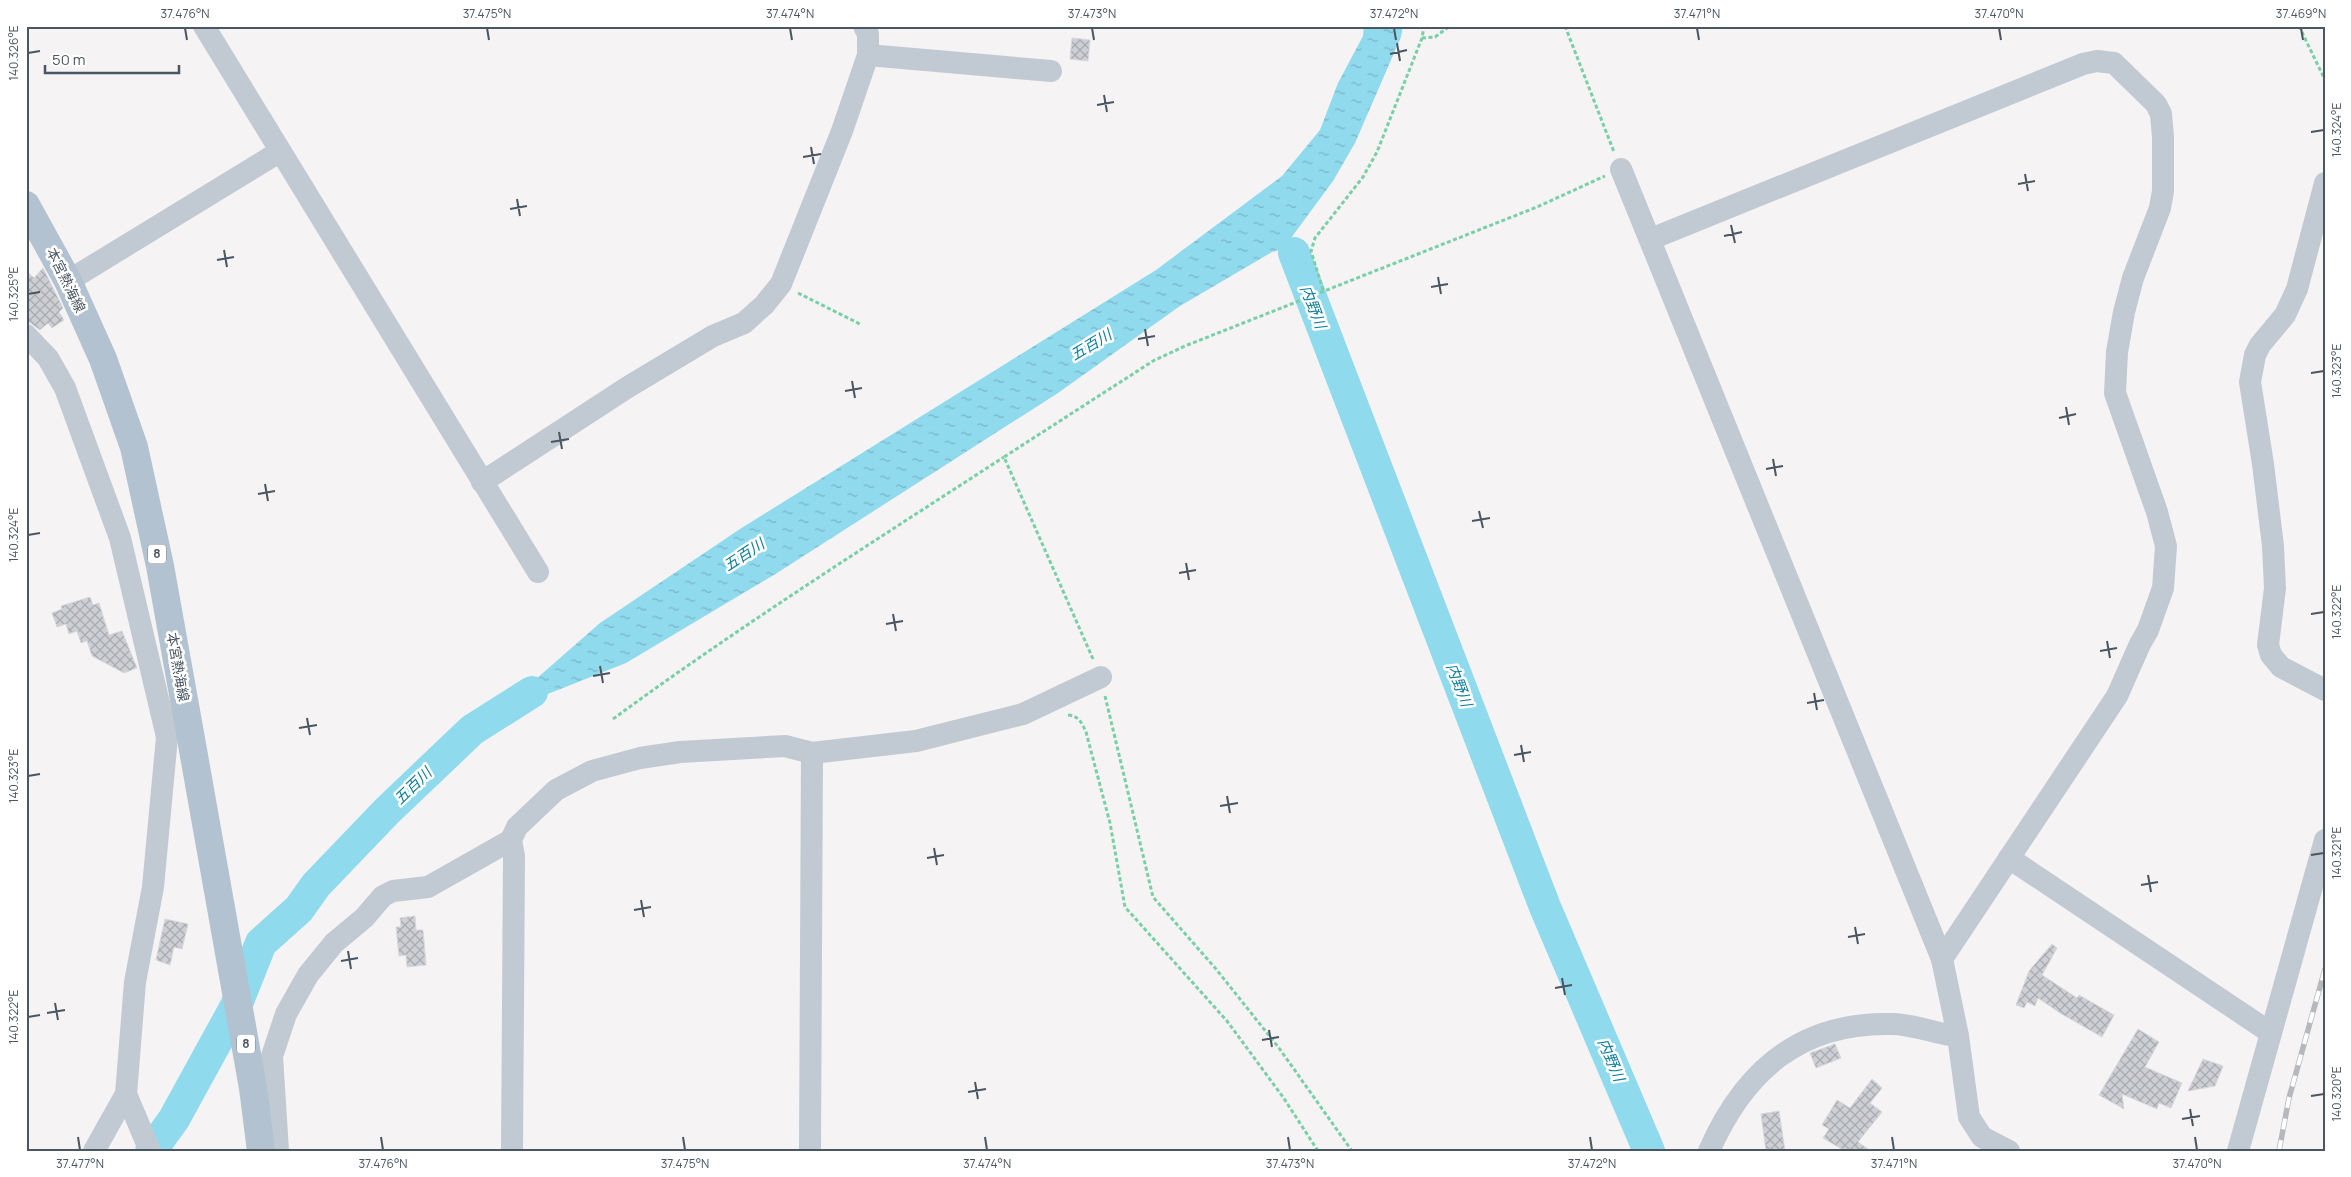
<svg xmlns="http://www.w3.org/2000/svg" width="2351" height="1177" font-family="Manrope,'Noto Sans JP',sans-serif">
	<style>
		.water { fill: url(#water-ripples) }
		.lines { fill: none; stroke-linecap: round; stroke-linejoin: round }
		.river { stroke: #90daee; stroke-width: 32 }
		.building { fill: url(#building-cross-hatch); stroke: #d7d9de }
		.path { stroke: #7ad0a6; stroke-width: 3; stroke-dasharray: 4 2.5; stroke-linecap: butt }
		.minor { stroke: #c1cad2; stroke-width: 22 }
		.major { stroke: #b3c2d1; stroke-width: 28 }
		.rail-casing { stroke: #b5b8bd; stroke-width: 5.5 }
		.rail { stroke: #fff; stroke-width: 4; stroke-dasharray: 11; stroke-linecap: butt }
		.ticks { fill: none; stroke: #4a5661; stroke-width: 2 }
		.labels { text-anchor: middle; stroke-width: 5; stroke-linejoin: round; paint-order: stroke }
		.shield { fill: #fff; stroke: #808990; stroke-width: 1 }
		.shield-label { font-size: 12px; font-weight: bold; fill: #4a5661 }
		.street-label { font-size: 14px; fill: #4a5661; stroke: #fff }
		.water-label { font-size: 15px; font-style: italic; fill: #0c7c9b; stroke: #fff }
		.neatline { fill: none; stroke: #4a5661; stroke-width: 2 }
		.ticks-label { font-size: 12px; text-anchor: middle; fill: #4a5661 }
	</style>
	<defs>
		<pattern id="water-ripples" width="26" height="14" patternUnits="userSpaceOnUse" patternTransform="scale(1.25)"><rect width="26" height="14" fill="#90daee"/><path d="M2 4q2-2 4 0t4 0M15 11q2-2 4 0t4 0" fill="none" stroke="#78b4c4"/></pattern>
		<pattern id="building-cross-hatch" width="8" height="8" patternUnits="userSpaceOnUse" patternTransform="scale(1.25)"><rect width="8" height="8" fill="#cdcfd5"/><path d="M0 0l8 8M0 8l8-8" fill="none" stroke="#a8abb0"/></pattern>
	</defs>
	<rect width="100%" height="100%" fill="#f5f3f3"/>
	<!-- water -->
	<polygon class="water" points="1364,26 1403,26 1401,37 1355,143 1333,181 1291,238 1312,293 1307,295 1285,248 1272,252 1180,306 1058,393 777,573 626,663 495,715 600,623 740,529 1156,270 1282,176 1320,130 1338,83 1363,36"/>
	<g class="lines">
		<!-- river -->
		<g class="river">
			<polyline points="1294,253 1545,907 1649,1151"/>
			<polyline points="151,1151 174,1119 236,1006 261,943 299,909 316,885 387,811 472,730 532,692"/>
		</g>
	</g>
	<!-- building -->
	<g class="building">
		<polygon points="1072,38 1090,40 1088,61 1070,59"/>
		<polygon points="43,268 63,308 59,312 64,320 52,328 48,323 40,330 26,320 26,271 34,278"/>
		<polygon points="90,597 93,605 99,603 109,635 122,631 137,668 124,673 92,656 87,641 81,643 77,631 69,634 66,624 57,627 52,613 62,609 61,606"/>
		<polygon points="415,916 416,930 423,930 426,965 407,967 406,955 399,956 396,927 401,927 400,918"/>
		<polygon points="165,919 188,924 182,949 174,947 170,965 156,960"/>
		<polygon points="2052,944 2057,948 2042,975 2077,998 2079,995 2114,1015 2102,1037 2060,1013 2038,998 2035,1006 2027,1002 2024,1008 2016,1005 2029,971"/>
		<polygon points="2138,1029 2159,1042 2145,1067 2182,1083 2171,1108 2159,1103 2157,1109 2122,1094 2124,1109 2099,1095"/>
		<polygon points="1835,1044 1841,1058 1816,1068 1810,1053"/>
		<polygon points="2203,1059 2223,1066 2215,1086 2188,1091"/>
		<polygon points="1872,1079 1882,1088 1870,1103 1882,1112 1858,1142 1871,1151 1845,1151 1823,1138 1829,1129 1822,1125 1837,1100 1850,1108"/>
		<polygon points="1779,1111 1785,1151 1766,1151 1761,1114"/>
	</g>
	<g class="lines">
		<!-- path -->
		<g class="path">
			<polyline points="1565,26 1614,152"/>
			<polyline points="2299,26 2325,80"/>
			<polyline points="1422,38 1435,37 1450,26"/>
			<polyline points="1323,290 1311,251 1315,238 1363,177 1377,152 1422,38 1424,26"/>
			<polyline points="798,293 862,325"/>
			<polyline points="1093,659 1004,457 1153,361 1185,346 1537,207 1605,176"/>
			<polyline points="1105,696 1153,897 1216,969 1279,1048 1352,1151"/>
			<path d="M1068,715C1079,716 1082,723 1086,732L1110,823L1125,907L1227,1021L1283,1097L1318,1151"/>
			<path d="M613,719C740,626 873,542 1004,457"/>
		</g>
		<!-- minor -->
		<g class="minor">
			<polyline points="204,26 538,572"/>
			<polyline points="868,55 1051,71"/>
			<polyline points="1621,169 1942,959 1958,1036 1969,1117 1982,1137 2009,1151"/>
			<polyline points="2325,183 2297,289 2285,315 2260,345 2255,355 2250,382 2263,464 2273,546 2275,588 2268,645 2271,655 2281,667 2325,690"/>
			<polyline points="1651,239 2083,64 2097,61 2114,63 2156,104 2161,114 2163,137 2163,191 2160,208 2133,278 2124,312 2117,352 2115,393 2157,512 2166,546 2163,588 2148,630 2140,644 2117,696 1942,959"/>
			<polyline points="68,281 279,152"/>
			<polyline points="26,335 48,358 65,388 120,538 167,737 153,887 135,982 126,1094 150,1151"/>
			<polyline points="482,482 628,387 713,336 744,323 764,305 781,284 842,131 868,55 868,34 864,26"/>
			<polyline points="2009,858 2271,1033"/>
			<polyline points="94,1151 126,1094"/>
			<polyline points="278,1151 272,1056 286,1014 308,975 334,943 364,918 383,896 393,891 428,887 511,840"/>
			<polyline points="512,1151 514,856 511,840 517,827 556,790 592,771 640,758 680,752 785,746 812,753 916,741 1023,714 1101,677"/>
			<polyline points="810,1151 812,753"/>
			<path d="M1709,1151C1744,1071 1800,1022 1891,1024C1914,1024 1935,1034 1958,1036"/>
			<polyline points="2238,1151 2325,840"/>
		</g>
		<!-- major -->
		<polyline class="major" points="26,205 68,281 103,359 134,447 160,566 188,722 253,1088 261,1151"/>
		<!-- rail casing -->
		<g class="rail-casing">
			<polyline id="rail" points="2279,1151 2289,1098 2325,969"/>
		</g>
		<!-- rail -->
		<use href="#rail" class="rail"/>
	</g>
	<!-- ticks -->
	<path class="ticks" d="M185,28L187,40M487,28L489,40M790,28L792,40M1092,28L1094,40M1394,28L1396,40M1697,28L1699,40M1999,28L2001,40M2301,28L2303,40M1397,43L1400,61M28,53L40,51M1390,54L1407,50M1104,95L1107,112M1097,105L1114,102M2311,132L2324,130M811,147L814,164M803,157L821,154M2025,174L2028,191M2018,184L2035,181M517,199L520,216M510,209L527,206M1731,225L1735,243M1724,236L1742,232M224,250L227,267M217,260L234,257M1438,277L1441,294M1431,287L1448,284M28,294L40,292M1145,329L1148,346M1138,339L1155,336M2311,373L2324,371M852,381L855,398M845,391L862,388M2066,407L2069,425M2059,418L2076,414M559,432L562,449M551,442L569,439M1773,459L1776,476M1766,469L1783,466M265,484L268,501M258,494L275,491M1479,511L1483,528M1472,521L1490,518M28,535L40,533M1186,563L1189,580M1179,573L1196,570M893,614L896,631M2311,614L2324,612M886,624L903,621M2107,641L2110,658M2100,651L2117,648M600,666L603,683M593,676L610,673M1814,693L1817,710M1807,703L1824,700M307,718L310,735M299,728L317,725M1521,745L1524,762M1514,755L1531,752M28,776L40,774M1227,796L1230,813M1220,806L1238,803M934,848L937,865M2311,855L2324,853M927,858L944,855M2148,875L2151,892M2141,885L2158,882M641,900L644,917M634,910L651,907M1855,927L1858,944M1848,937L1865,934M348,951L351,969M341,961L358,958M1562,978L1565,995M1555,988L1572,985M55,1003L58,1020M47,1013L65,1010M28,1017L40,1015M1269,1030L1272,1047M1262,1040L1279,1037M975,1082L978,1099M968,1092L986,1089M2311,1096L2324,1094M2190,1109L2193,1126M2182,1119L2200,1116M78,1137L80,1150M381,1137L383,1150M683,1137L685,1150M985,1137L987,1150M1288,1137L1290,1150M1590,1137L1592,1150M1892,1137L1894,1150M2195,1137L2197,1150"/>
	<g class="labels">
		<!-- shield labels -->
		<g class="shield">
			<rect x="148" y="544.5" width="18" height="19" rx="4"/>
			<rect x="237" y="1034.5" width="18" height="19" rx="4"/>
		</g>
		<g class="shield-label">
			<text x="157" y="558">8</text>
			<text x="246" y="1048">8</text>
		</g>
		<!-- street labels -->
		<g class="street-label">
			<text transform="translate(66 280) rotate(64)" y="5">本宮熱海線</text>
			<text transform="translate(178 667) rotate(80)" y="5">本宮熱海線</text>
		</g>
		<!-- water labels -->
		<g class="water-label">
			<text transform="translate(1313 307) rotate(69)" y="5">内野川</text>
			<text transform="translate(1091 345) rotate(-31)" y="5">五百川</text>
			<text transform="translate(744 555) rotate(-33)" y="5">五百川</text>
			<text transform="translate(1459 685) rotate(69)" y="5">内野川</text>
			<text transform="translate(413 786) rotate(-44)" y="5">五百川</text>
			<text transform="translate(1611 1060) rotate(67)" y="5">内野川</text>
		</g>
	</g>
	<!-- border -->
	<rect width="2351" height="1177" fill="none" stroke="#ffffff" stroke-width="55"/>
	<!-- scale -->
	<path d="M45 65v8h134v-8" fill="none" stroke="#4a5661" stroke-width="2.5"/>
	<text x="52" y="65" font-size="15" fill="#4a5661" stroke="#ffffff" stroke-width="4" paint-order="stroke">50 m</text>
	<rect x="28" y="28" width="2296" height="1122" class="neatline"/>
	<g class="ticks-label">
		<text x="185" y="18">37.476°N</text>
		<text x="487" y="18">37.475°N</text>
		<text x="790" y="18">37.474°N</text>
		<text x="1092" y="18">37.473°N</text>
		<text x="1394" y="18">37.472°N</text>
		<text x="1697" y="18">37.471°N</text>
		<text x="1999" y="18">37.470°N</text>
		<text x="2301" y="18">37.469°N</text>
		<text transform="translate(14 53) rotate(-90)" y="4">140.326°E</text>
		<text transform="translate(2337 130) rotate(-90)" y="4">140.324°E</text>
		<text transform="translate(14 294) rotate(-90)" y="4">140.325°E</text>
		<text transform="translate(2337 371) rotate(-90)" y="4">140.323°E</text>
		<text transform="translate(14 535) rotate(-90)" y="4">140.324°E</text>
		<text transform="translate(2337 612) rotate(-90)" y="4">140.322°E</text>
		<text transform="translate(14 776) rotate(-90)" y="4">140.323°E</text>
		<text transform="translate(2337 853) rotate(-90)" y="4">140.321°E</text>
		<text transform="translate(14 1017) rotate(-90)" y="4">140.322°E</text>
		<text transform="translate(2337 1094) rotate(-90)" y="4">140.320°E</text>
		<text x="80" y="1168">37.477°N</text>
		<text x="383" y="1168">37.476°N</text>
		<text x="685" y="1168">37.475°N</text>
		<text x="987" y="1168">37.474°N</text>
		<text x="1290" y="1168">37.473°N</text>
		<text x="1592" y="1168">37.472°N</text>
		<text x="1894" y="1168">37.471°N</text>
		<text x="2197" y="1168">37.470°N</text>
	</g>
</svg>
